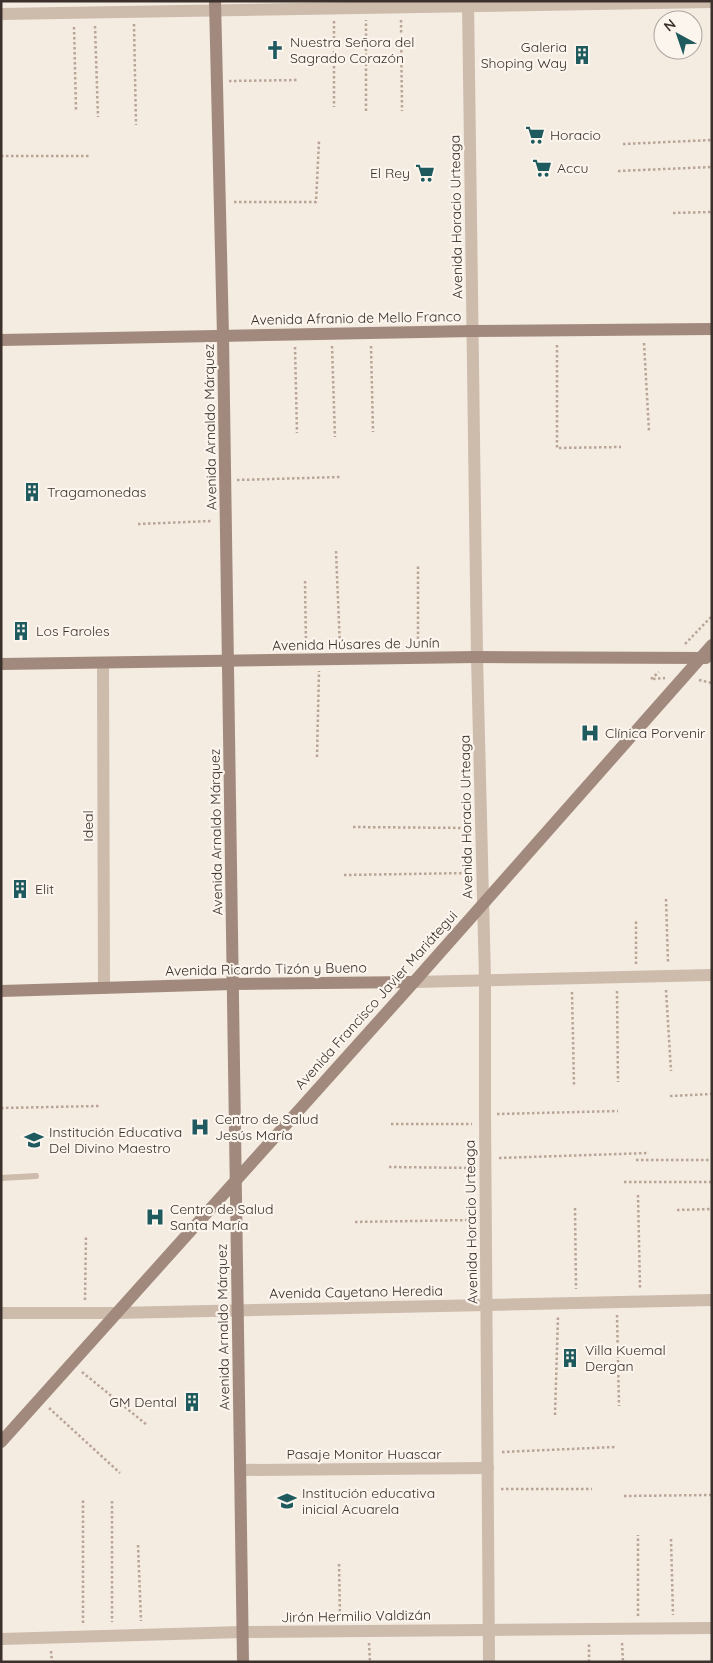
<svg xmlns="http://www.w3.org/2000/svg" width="713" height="1663" font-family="Quicksand,sans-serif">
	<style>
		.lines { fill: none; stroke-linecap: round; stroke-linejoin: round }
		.path { stroke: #b9a596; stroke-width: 2.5; stroke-dasharray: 2.5 2.5; stroke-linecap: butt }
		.lane { stroke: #cdbbac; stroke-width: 6 }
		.street { stroke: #cdbbac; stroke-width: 12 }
		.secondary { stroke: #a18a7d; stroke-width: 12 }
		.labels { text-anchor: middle; stroke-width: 4.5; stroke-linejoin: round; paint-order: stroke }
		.poi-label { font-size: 14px; fill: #3b302b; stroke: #fbf5ee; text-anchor: start }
		.street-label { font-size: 14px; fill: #3b302b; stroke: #fbf5ee }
	</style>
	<rect width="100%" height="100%" fill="#f4ebe1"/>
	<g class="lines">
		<!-- path -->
		<g class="path">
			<polyline points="401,20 402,111"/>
			<polyline points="334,21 334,107"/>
			<polyline points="134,24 136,125"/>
			<polyline points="95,26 98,117"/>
			<polyline points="74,27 76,110"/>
			<polyline points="229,81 298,80"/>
			<polyline points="366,111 366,20"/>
			<polyline points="623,144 712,140"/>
			<polyline points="1,156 89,156"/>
			<polyline points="618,171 712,167"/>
			<polyline points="234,202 316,202 319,141"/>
			<polyline points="673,213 712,212"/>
			<polyline points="644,343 649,431"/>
			<polyline points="557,345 557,448 621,447"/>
			<polyline points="332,346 335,437"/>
			<polyline points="371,346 373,432"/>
			<polyline points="295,347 297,433"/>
			<polyline points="237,480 341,477"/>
			<polyline points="138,524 212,521"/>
			<polyline points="336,551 340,647"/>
			<polyline points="305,581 306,647"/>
			<polyline points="418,644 418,565"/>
			<polyline points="685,644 712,616"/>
			<polyline points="651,679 659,672"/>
			<polyline points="653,679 665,678"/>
			<polyline points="699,680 712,683"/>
			<polyline points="317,757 319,671"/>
			<polyline points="353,827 469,828"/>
			<polyline points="344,875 470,873"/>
			<polyline points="666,899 668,963"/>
			<polyline points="636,964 636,921"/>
			<polyline points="666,990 671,1071"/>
			<polyline points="617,991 618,1082"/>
			<polyline points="572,992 574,1085"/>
			<polyline points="670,1096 712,1094"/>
			<polyline points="1,1108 99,1106"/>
			<polyline points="497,1114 618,1111"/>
			<polyline points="391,1124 472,1124"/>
			<polyline points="499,1158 649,1153"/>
			<polyline points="636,1160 712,1160"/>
			<polyline points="389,1167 473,1168"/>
			<polyline points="624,1182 712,1182"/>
			<polyline points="638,1195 640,1288"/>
			<polyline points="575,1208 576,1289"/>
			<polyline points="677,1210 712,1209"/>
			<polyline points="355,1222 471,1220"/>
			<polyline points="85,1300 86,1236"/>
			<polyline points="617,1315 619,1406"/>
			<polyline points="82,1372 147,1425"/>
			<polyline points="49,1408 120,1473"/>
			<polyline points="555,1415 558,1316"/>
			<polyline points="502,1452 615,1447"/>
			<polyline points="501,1489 592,1489"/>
			<polyline points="624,1496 712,1495"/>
			<polyline points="112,1501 112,1622"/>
			<polyline points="671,1539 673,1615"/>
			<polyline points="138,1545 141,1621"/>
			<polyline points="339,1564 340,1617"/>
			<polyline points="638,1616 638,1535"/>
			<polyline points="83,1623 83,1499"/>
			<polyline points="369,1643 370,1662"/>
			<polyline points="622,1643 623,1662"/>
			<polyline points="51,1651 52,1662"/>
			<polyline points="589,1662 589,1643"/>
		</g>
		<!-- lane -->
		<polyline class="lane" points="1,1178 36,1176"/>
		<!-- street -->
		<g class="street">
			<polyline points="468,1 477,657 485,979 485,1114 489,1662"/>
			<polyline points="1,14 712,2"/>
			<polyline points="103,664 104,988"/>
			<polyline points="414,982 712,975"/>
			<polyline points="1,1313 116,1313 712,1300"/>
			<polyline points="240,1470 488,1468"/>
			<polyline points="1,1639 242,1632 712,1628"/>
		</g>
		<!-- secondary -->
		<g class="secondary">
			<polyline points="215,1 223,336 243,1662"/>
			<polyline points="1,340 473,331 712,329"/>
			<polyline points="1,664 477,657 706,658"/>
			<polyline points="1,991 233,984 414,982"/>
			<polyline points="1,1442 414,982 712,645"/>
		</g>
	</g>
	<!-- icons -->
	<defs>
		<g id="church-bare" transform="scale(1.5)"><path d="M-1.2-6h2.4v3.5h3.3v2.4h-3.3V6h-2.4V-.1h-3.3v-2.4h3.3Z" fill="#1f5a5e" stroke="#fbf5ee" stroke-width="2.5" paint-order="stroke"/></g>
		<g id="building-bare" transform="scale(1.5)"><path d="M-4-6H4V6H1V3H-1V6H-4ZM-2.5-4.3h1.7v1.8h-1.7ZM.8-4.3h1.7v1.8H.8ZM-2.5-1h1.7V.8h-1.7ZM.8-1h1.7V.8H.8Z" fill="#1f5a5e" stroke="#fbf5ee" stroke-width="2.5" paint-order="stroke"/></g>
		<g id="supermarket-bare" transform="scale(1.5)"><path d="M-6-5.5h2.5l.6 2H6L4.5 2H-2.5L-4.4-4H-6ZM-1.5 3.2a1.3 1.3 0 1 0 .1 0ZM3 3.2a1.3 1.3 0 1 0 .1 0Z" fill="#1f5a5e" stroke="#fbf5ee" stroke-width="2.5" paint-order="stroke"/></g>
		<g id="hospital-bare" transform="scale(1.5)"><path d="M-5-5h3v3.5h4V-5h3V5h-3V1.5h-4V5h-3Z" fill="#1f5a5e" stroke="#fbf5ee" stroke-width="2.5" paint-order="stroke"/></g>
		<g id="school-bare" transform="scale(1.5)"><path d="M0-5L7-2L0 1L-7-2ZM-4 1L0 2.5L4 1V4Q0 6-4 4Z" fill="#1f5a5e" stroke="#fbf5ee" stroke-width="2.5" paint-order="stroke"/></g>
	</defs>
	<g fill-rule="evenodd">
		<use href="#church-bare" x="275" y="50"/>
		<use href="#building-bare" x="582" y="55"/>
		<use href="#supermarket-bare" x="535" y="135"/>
		<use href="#supermarket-bare" x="542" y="168"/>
		<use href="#supermarket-bare" x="425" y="173"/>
		<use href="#building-bare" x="32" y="492"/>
		<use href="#building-bare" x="21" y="631"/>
		<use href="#hospital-bare" x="590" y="733"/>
		<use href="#building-bare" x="20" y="889"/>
		<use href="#hospital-bare" x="200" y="1127"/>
		<use href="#school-bare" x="34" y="1140"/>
		<use href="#hospital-bare" x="155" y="1217"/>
		<use href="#building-bare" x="570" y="1358"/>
		<use href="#building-bare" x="192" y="1402"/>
		<use href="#school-bare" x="287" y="1501"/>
	</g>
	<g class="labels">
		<!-- poi labels -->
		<g class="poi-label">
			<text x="290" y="47">Nuestra Señora del<tspan x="290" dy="16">Sagrado Corazón</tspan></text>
			<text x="567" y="52" text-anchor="end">Galeria<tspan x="567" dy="16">Shoping Way</tspan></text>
			<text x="550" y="140">Horacio</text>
			<text x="557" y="173">Accu</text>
			<text x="410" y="178" text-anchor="end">El Rey</text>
			<text x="47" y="497">Tragamonedas</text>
			<text x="36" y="636">Los Faroles</text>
			<text x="605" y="738">Clínica Porvenir</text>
			<text x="35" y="894">Elit</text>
			<text x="215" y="1124">Centro de Salud<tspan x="215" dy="16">Jesús María</tspan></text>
			<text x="49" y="1137">Institución Educativa<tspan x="49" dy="16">Del Divino Maestro</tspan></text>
			<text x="170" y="1214">Centro de Salud<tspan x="170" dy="16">Santa María</tspan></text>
			<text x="585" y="1355">Villa Kuemal<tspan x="585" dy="16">Dergan</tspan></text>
			<text x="177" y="1407" text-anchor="end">GM Dental</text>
			<text x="302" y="1498">Institución educativa<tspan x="302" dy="16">inicial Acuarela</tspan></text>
		</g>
		<!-- street labels -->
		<g class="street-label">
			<text transform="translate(456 217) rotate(-91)" y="5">Avenida Horacio Urteaga</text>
			<text transform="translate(356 318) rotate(-1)" y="5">Avenida Afranio de Mello Franco</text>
			<text transform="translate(210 427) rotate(-91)" y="5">Avenida Arnaldo Márquez</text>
			<text transform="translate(356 644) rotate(-1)" y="5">Avenida Húsares de Junín</text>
			<text transform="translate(466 817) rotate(-91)" y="5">Avenida Horacio Urteaga</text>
			<text transform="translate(88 826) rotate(-90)" y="5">Ideal</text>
			<text transform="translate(216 832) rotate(-91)" y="5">Avenida Arnaldo Márquez</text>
			<text transform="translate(266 969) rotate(-1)" y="5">Avenida Ricardo Tizón y Bueno</text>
			<text transform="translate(376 1000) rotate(-48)" y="5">Avenida Francisco Javier Mariátegui</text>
			<text transform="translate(471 1222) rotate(-91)" y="5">Avenida Horacio Urteaga</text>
			<text transform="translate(356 1292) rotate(-1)" y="5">Avenida Cayetano Heredia</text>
			<text transform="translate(223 1327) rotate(-91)" y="5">Avenida Arnaldo Márquez</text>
			<text x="364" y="1459">Pasaje Monitor Huascar</text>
			<text transform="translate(356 1616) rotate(-1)" y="5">Jirón Hermilio Valdizán</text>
		</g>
	</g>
	<!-- border -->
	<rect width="713" height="1663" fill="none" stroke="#3b302b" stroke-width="5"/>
	<!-- north arrow -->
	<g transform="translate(678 35) rotate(320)"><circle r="24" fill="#fbf5ee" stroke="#aea6a0"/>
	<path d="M0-4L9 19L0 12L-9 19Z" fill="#1f5a5e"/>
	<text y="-8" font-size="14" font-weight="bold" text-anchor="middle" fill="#3b302b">N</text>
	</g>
</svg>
